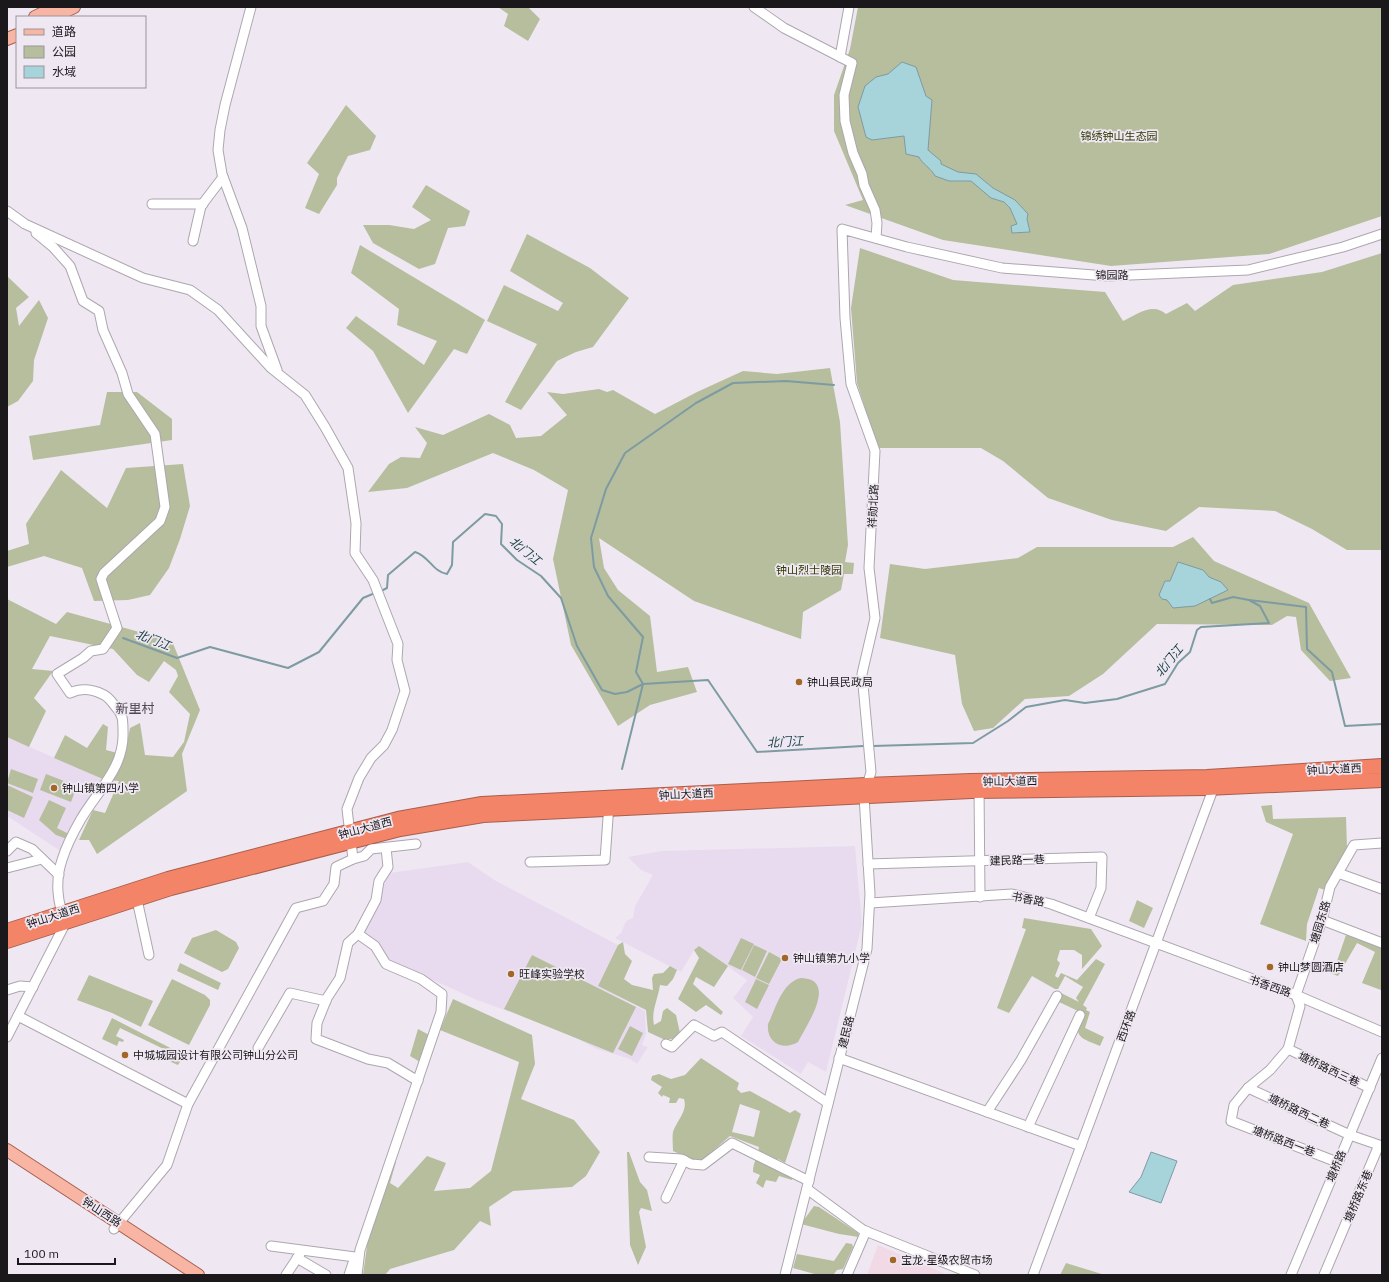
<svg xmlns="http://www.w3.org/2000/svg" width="1389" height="1282" font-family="'IBM Plex Sans','Noto Sans SC',sans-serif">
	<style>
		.commercial { fill: #f1d9e5 }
		.education { fill: #e9dbef }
		.green { fill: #b6be9e; fill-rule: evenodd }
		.water { fill: #a7d3da; stroke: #7d9ba1 }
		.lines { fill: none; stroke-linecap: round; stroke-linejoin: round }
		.stream { stroke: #7d9ba1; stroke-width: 2 }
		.minor-casing { stroke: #ada6af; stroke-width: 11 }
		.major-casing { stroke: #a85e4d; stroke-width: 14 }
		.highway-casing { stroke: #a85e4d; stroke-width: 16 }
		.minor { stroke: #fff; stroke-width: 9 }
		.major { stroke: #f8b5a4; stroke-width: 12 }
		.highway { stroke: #f48468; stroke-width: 14 }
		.poi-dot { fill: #a26628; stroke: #efe8f2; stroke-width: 1.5 }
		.labels { text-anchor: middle; stroke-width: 3.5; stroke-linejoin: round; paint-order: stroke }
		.park-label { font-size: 11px; fill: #303900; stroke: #efe8f2 }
		.street-label { font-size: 11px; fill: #1a181b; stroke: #efe8f2 }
		.poi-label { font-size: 11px; fill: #1a181b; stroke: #efe8f2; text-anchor: start }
		.water-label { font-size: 12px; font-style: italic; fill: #113c41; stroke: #efe8f2 }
		.quarter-label { font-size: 13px; fill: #4e4850; stroke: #efe8f2 }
	</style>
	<rect width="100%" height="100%" fill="#efe8f2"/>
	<!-- commercial -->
	<polygon class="commercial" points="878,1245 948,1275 867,1275"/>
	<!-- education -->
	<g class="education">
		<polygon points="7,737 105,780 62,852 7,816"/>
		<polygon points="855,846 862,924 826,1072 808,1062 801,1074 741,1036 753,1017 733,998 747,980 699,946 694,950 681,972 615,938 621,933 626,921 633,918 635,906 653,875 641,870 628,857 661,851"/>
		<polygon points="468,862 496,881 618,945 598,986 645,1011 646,1034 642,1045 648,1047 637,1064 630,1059 597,1049 562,1031 477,1000 391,961 378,945 361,934 389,873"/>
	</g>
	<!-- green -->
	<g class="green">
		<polygon points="498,7 528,7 540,19 528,41 504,26 508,14"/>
		<polygon points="858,7 1382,7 1382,216 1269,254 1111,266 943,240 845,205 863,200 834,131 834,95 850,49"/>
		<polygon points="346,105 376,136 370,150 348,156 337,178 337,185 319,214 305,208 319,174 307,163"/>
		<polygon points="426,185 470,211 465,226 448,228 435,264 419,269 373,243 363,225 389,225 414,229 431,220 412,207"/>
		<polygon points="527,234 590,268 629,298 593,347 576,352 557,361 521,410 505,402 537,344 487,321 504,285 558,311 563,303 510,271"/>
		<polygon points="360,245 485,320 467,354 454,349 408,413 373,351 346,328 356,316 424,365 437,341 397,325 399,309 351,273"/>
		<path d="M860,248L953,280L1105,292L1123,321C1137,314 1153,302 1166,314L1187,303L1195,311L1233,285L1322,272L1382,253V550H1347L1312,529L1275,511L1199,507L1166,531L1112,520L1048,498L1003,461L981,448H878L857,383L851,308Z"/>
		<polygon points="7,276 29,297 16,308 19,326 39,300 48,318 34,360 33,381 18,401 7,407"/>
		<polygon points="830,368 840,422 848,545 845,562 854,563 853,574 844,574 841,590 803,612 801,639 694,601 599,538 604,568 618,590 650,616 657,672 688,667 697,692 650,705 618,726 571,645 553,559 568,490 534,470 493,453 407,488 368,492 389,464 401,457 420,458 427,443 415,427 443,435 489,414 510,425 516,438 541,436 567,415 547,392 563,394 599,389 607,392 613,390 655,414 697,392 743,371 777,374"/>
		<polygon points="107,392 137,392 172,419 172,440 33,460 29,436 100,425"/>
		<polygon points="183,464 190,506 180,539 169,568 150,595 128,600 94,601 82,568 44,556 7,567 7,551 29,544 26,524 61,470 107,508 126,468"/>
		<polygon points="1193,537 1214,561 1309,603 1351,678 1330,681 1301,650 1296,617 1287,616 1272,625 1157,624 1103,674 1069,696 1025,699 993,728 974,731 962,704 955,655 880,638 890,564 925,569 1018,558 1037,547 1173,547"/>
		<polygon points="7,599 56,624 67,612 172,641 200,710 182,754 187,791 97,854 89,840 79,840 93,810 105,813 119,781 105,780 54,758 65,735 87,748 103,724 108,727 106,750 125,755 130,728 140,723 145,755 173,757 184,742 190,714 169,692 178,676 176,670 164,661 149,682 137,675 113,649 50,636 32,669 53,671 34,698 46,711 29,747 7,737"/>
		<polygon points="11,769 38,779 33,793 7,783"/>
		<polygon points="46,774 77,786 71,802 40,790"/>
		<polygon points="7,785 33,797 24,818 7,810"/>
		<polygon points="49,800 66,808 57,828 71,835 67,839 56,835 39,820"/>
		<polygon points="1272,805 1273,819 1346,817 1347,848 1325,890 1319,888 1307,924 1306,941 1260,924 1293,834 1266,822 1261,806"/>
		<polygon points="1137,900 1153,908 1144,928 1129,921"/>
		<path d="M1024,918L1091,929L1102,946L1082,969V955L1074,950H1060L1057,960L1060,963L1055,976L1058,978L1061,973L1077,980L1096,959L1105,964L1083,1005L1087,1008L1086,1010L1090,1012L1085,1028L1104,1037L1100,1046C1075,1036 1077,1037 1078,1011L1057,1001L1061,993L1079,1002L1076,998L1083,987L1065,976L1058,989H1055L1032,976L1009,1013L997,1008L1026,929L1022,928Z"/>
		<polygon points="216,930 236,942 239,948 228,969 222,972 184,953 192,938"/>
		<polygon points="1346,935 1382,947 1381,990 1362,983 1375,952 1357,943 1338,976 1330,973 1336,964"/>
		<polygon points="741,938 754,944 741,970 728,964"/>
		<path d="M623,942L625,954L632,961L624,979L632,985L653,990L652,978L654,974L663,973L670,966L677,970L673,979L667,986L660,985C658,999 651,1011 654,1025L661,1021L663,1011L667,1008L676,1015L680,1033L673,1039H663L648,1032L646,1010L598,986L618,945Z"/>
		<polygon points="754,945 767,951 755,977 742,970"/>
		<polygon points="699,946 728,966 714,987 696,977 693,984 723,1012 721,1015 706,1005 696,1012 678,999 699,958 694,950"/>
		<polygon points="769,952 782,959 769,984 756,978"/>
		<polygon points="532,955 636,1007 613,1053 504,1009"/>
		<polygon points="180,963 221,983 218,990 177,971"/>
		<polygon points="89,975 153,1001 141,1027 112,1013 77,1000"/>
		<path d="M801,978C839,979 806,1026 798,1042C783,1051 766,1043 768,1024C776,1008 782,982 801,978Z"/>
		<polygon points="172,979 205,995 210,1000 210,1005 189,1045 148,1025"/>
		<polygon points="756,979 769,985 757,1009 745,1002"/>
		<polygon points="453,999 532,1035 535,1064 521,1099 574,1120 600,1152 586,1176 572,1187 513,1191 489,1207 491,1226 480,1221 454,1250 390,1269 385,1275 363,1275 368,1239 393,1161 396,1162 390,1183 398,1188 427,1156 446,1163 434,1191 470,1188 491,1171 519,1062 440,1030"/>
		<polygon points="112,1018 182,1054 182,1059 178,1065 171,1062 174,1054 120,1028 116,1036 124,1040 123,1042 119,1041 117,1046 102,1039"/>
		<polygon points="630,1026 643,1033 632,1056 618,1049"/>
		<polygon points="418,1029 431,1036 420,1062 410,1056"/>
		<path d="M701,1058L739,1083L737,1089L741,1093L750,1091L790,1113L795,1110L801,1114L785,1163L778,1159L776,1168L793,1176L792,1180L779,1176L776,1182L766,1180L763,1188L756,1183L760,1175L753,1172C753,1162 758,1157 759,1147L730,1136L699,1163L673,1151C673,1145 672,1138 673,1132C677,1120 688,1111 684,1099L679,1098L676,1103H669L670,1098L663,1095L662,1097L658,1093L662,1087L651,1080L652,1076L659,1074L671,1079L685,1075ZM740,1104L760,1111L754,1137L732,1132Z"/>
		<polygon points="627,1152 629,1152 640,1182 647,1190 652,1211 641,1208 639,1212 646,1247 638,1265 630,1245"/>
		<polygon points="814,1206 819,1207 858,1233 859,1237 839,1234 801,1224"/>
		<polygon points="846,1243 852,1244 853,1247 843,1269 837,1270 834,1274 818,1275 793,1268 797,1254 834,1261"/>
		<polygon points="1066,1263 1105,1275 1060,1275"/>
	</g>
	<!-- water -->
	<g class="water">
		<path d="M902,62L916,67L926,96L932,100L928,150L941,161V164L958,172L976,174L993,188L1015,200L1028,214L1027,219L1030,232L1012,233L1011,226L1017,224L1010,208L1004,202L991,198L971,181H949L935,176C931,168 922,164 919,157L906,154L904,136L872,140L866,137L858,107L865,86L876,77L888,74Z"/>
		<polygon points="1178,562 1203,570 1209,577 1221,582 1228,590 1195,606 1173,608 1167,600 1162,599 1159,595 1165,581 1170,581"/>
		<polygon points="1151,1152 1177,1161 1161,1203 1129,1192 1141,1177"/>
	</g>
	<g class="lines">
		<!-- stream -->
		<g class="stream">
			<path d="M381,591L387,588L388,575L415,552C429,556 433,572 447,574L452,565L453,542L485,514L496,516L502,524L501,544L517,560L541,576L561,598L577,646L602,690L615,694L627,692L643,684L708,680L757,752L863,746"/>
			<polyline points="1210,599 1212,603 1233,597 1249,600"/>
			<polyline points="123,638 177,658 210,647 288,668 319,652 363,598 375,593"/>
			<polyline points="873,746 973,743 1008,721 1026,707 1065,700 1085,703 1117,699 1165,684 1178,663 1190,652 1197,630 1201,627 1269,623 1260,606 1249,600 1306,607 1307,649 1332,672 1345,726 1382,724"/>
			<polyline points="622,769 643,684 636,672 643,637 608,596 594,567 591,538 606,489 625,453 696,403 733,383 786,381 834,385"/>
		</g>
		<!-- minor casing -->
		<g class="minor-casing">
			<g id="minor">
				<polyline points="251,7 225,105 220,130 218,150 222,174 242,228 261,306 261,326 277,370"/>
				<polyline points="754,7 784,28 852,63 844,95 845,121 853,153 862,174 864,185 875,210 877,223 876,238"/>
				<polyline points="840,57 849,7"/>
				<polyline points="152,204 203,204"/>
				<polyline points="7,211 25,224 143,278 190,290 218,310 271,368 305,395 325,427 348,468 356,523 355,553 373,580 398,644 397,660 405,691 392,730 384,745 371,758 359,778 347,809 353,859 336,867 334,884 323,901 296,908 188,1104 167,1165 114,1229"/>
				<polyline points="193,241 201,206 223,177"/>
				<polyline points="979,787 980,897"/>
				<polyline points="7,851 16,842 32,849 59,875"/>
				<polyline points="353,859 364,856 371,849 416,844"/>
				<polyline points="530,862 605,860 609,804"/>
				<polyline points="868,864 1102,857 1101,888 1089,918"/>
				<polyline points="7,868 42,859"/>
				<polyline points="1338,873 1382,889"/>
				<polyline points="136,895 149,955"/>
				<polyline points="870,903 1012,894 1051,904 1296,995 1382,1032"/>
				<polyline points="1322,920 1382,943"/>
				<polyline points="358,934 348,943 340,978 327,998 317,1023 316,1039 368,1059 388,1063 418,1081"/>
				<polyline points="7,990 20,986 33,987"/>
				<polyline points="18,1016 188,1104"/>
				<path d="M7,1037L66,922C57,904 55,880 62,860C66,847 74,831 81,819C98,790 125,767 123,731C123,720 123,714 115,706C111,701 108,696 102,694C92,689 80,688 70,693L57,674L83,658L91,651L103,649L117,628L101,579L104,573L160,521L165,507L155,434L128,394L122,373L103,330L99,311L83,301L70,266L53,247L36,233"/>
				<polyline points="666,1044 672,1047 694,1025 714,1036 722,1032 828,1103"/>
				<polyline points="258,1048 290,993 326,1001"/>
				<polyline points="1288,1049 1370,1088"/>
				<polyline points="839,1058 1081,1146"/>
				<polyline points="1248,1088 1350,1135 1379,1145 1324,1275"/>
				<polyline points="987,1112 1021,1060 1057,996"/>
				<polyline points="1028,1127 1080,1015"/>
				<polyline points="649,1157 681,1159 691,1164 703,1165 732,1143 809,1181"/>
				<polyline points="1337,1162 1231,1121 1234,1105 1248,1088 1270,1070 1288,1049 1300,1006 1296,995 1322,920 1330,887 1354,845 1382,843"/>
				<polyline points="807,1189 863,1230 975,1275"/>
				<polyline points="666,1198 684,1160"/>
				<polyline points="271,1246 355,1257 349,1275"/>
				<polyline points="297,1258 326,1275"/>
				<polyline points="286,1275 300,1254"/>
				<polyline points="357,1275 360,1250 441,1012 442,994 421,979 386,964 375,946 358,934 376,900 379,881 388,867 386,848"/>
				<polyline points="785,1275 867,949 870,894 864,796 871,772 862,674 875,618 869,568 875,451 851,384 845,318 842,229 907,247 1002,268 1107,276 1248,270 1343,247 1382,234"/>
				<polyline points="847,1275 866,1231"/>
				<polyline points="1033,1275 1215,784"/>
				<polyline points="1291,1275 1382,1058"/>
			</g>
		</g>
		<!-- major casing -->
		<g class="major-casing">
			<g id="major">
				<polyline points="35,17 56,7"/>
				<polyline points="53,17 74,7"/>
				<polyline points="7,39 17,35"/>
				<polyline points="7,1150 198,1275"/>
			</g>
		</g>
		<!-- highway casing -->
		<g class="highway-casing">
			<g id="highway">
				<polyline points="7,931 168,879 398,819 482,804 866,785 971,781 1207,777 1382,766"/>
				<polyline points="7,941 171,888 400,829 483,815 971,791 1207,788 1382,780"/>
			</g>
		</g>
		<!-- minor -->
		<use href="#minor" class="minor"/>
		<!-- major -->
		<use href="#major" class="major"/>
		<!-- highway -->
		<use href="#highway" class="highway"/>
	</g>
	<!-- markers -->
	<g class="poi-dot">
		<circle cx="799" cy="682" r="4"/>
		<circle cx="54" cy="788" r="4"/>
		<circle cx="785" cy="958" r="4"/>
		<circle cx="1270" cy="967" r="4"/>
		<circle cx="511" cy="974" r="4"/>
		<circle cx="125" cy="1055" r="4"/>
		<circle cx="893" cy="1260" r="4"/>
	</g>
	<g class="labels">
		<!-- park labels -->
		<g class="park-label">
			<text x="1119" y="140">锦绣钟山生态园</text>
			<text x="809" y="574">钟山烈士陵园</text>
		</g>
		<!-- street labels -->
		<g class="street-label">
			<text x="1112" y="279">锦园路</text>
			<text transform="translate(873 506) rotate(-87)" y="4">祥勋北路</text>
			<text transform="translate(1334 769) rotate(-3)" y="4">钟山大道西</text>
			<text transform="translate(1010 781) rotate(-1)" y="4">钟山大道西</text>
			<text transform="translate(686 794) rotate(-3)" y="4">钟山大道西</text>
			<text transform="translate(365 828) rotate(-15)" y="4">钟山大道西</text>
			<text transform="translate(1017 860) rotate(-2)" y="4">建民路一巷</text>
			<text transform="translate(1028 899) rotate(11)" y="4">书香路</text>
			<text transform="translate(53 916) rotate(-18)" y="4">钟山大道西</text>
			<text transform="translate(1320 922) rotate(-73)" y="4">塘园东路</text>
			<text transform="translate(1270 986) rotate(19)" y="4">书香西路</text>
			<text transform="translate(1126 1026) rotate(-70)" y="4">西环路</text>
			<text transform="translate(846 1032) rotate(-76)" y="4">建民路</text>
			<text transform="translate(1329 1069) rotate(25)" y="4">塘桥路西三巷</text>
			<text transform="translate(1299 1111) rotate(25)" y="4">塘桥路西二巷</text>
			<text transform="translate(1284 1141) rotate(21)" y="4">塘桥路西一巷</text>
			<text transform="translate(1336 1166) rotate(-67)" y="4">塘桥路</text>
			<text transform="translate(1358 1196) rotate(-67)" y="4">塘桥路东巷</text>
			<text transform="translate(102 1212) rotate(33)" y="4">钟山西路</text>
		</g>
		<!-- poi labels -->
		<g class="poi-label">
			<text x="807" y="686">钟山县民政局</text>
			<text x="62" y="792">钟山镇第四小学</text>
			<text x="793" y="962">钟山镇第九小学</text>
			<text x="1278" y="971">钟山梦圆酒店</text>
			<text x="519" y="978">旺峰实验学校</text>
			<text x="133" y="1059">中城城园设计有限公司钟山分公司</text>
			<text x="901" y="1264">宝龙·星级农贸市场</text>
		</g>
		<!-- water labels -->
		<g class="water-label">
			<text transform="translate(525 551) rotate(39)" y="4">北门江</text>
			<text transform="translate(153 640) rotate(21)" y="4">北门江</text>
			<text transform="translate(1169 661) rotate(-51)" y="4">北门江</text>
			<text transform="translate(785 742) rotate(-3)" y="4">北门江</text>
		</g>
		<!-- quarter labels -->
		<g class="quarter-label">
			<text x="135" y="713">新里村</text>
		</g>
	</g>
	<!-- border -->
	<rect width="1389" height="1282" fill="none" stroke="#1a181b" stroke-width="16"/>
	<!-- legend -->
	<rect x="16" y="16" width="130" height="72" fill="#efe8f2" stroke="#9a959c"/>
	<rect x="24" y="29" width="20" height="6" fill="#f8b5a4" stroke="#9a959c"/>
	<text x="52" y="36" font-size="12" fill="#1a181b">道路</text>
	<rect x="24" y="46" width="20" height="12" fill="#b6be9e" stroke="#9a959c"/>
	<text x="52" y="56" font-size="12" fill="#1a181b">公园</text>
	<rect x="24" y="66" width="20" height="12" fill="#a7d3da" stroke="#9a959c"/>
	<text x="52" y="76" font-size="12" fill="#1a181b">水域</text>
	<!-- scale -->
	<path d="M18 1258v6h97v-6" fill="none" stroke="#1a181b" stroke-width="2"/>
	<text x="24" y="1258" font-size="12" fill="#1a181b" stroke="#efe8f2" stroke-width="3" paint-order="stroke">100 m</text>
</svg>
